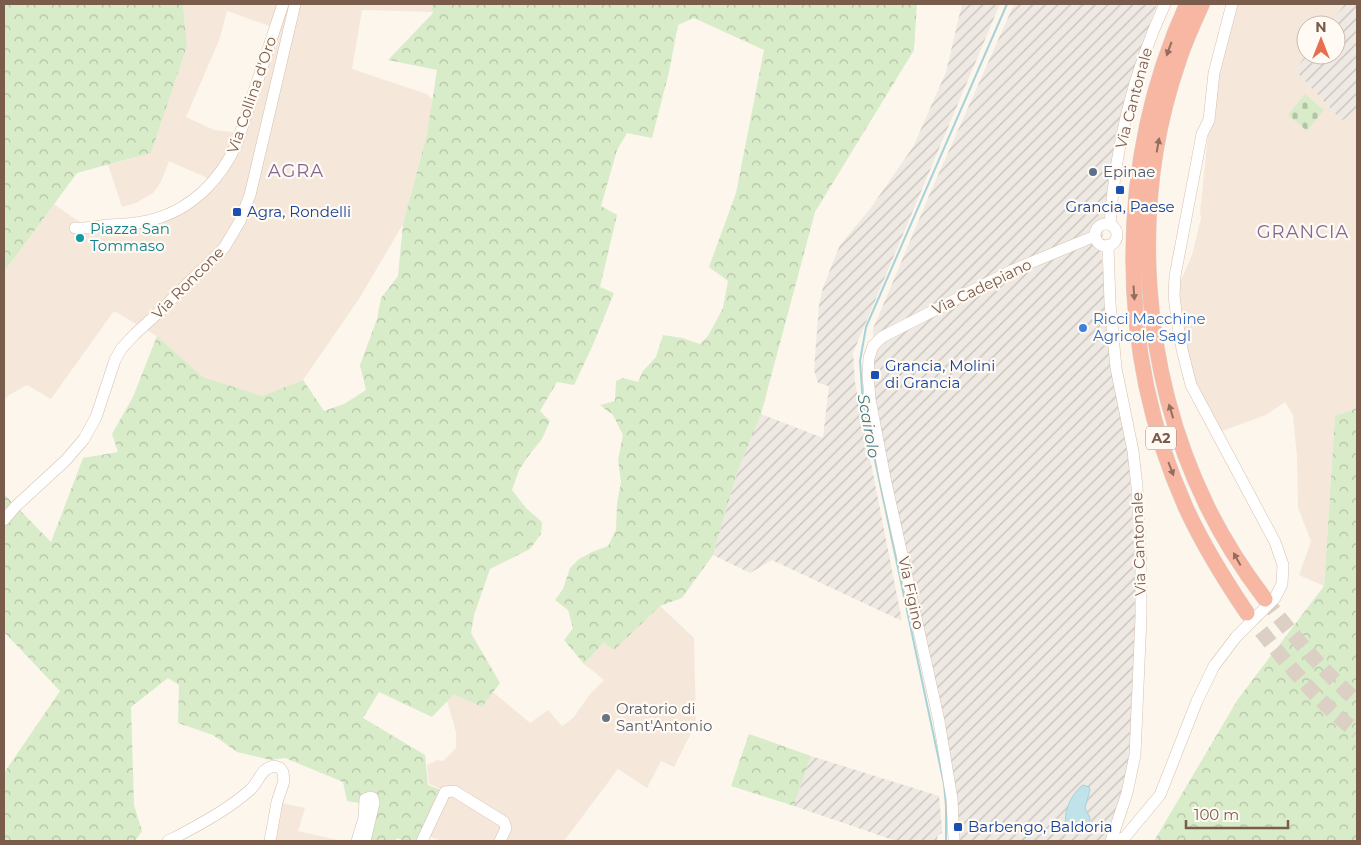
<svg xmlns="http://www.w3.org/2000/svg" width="1361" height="845" font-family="Montserrat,sans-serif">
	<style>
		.residential { fill: #f5e8da; fill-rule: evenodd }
		.industrial { fill: url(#industrial-furrows) }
		.forest { fill: url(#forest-crowns) }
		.cemetery { fill: url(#cemetery-stones) }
		.water { fill: #bfe3e8; stroke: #a5d3da }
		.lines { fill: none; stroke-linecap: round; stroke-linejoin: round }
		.stream { stroke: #a5d3da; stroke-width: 2 }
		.highway-tunnel { stroke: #dcd0c4; stroke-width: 15; stroke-dasharray: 15 8; stroke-linecap: butt }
		.secondary-casing { stroke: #d6c0b0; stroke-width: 12 }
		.highway-casing { stroke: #dad1cd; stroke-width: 16 }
		.secondary { stroke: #fff; stroke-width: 11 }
		.highway { stroke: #f7b7a3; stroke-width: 15 }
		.oneway { fill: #936e5e }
		.service-dot { fill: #5c6f8a; stroke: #fffaf3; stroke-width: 2 }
		.transit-dot { fill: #1a4fb4; stroke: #fffaf3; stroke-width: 2 }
		.culture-dot { fill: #0f9aa8; stroke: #fffaf3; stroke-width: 2 }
		.shop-dot { fill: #3f7fe0; stroke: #fffaf3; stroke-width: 2 }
		.worship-dot { fill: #6b7280; stroke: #fffaf3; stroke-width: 2 }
		.labels { text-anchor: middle; stroke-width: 4.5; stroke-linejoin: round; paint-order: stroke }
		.shield { fill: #fffaf3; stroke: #a28b7f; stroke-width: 1 }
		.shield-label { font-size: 14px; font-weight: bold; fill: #7a5c4d }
		.street-label { font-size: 15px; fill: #7a5c4d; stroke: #fffaf3 }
		.service-label { font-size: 15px; fill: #4e5e75; stroke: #fffaf3; text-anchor: start }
		.transit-label { font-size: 15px; fill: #164399; stroke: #fffaf3; text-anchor: start }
		.culture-label { font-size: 15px; fill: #0d838f; stroke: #fffaf3; text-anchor: start }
		.shop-label { font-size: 15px; fill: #366cbe; stroke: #fffaf3; text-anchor: start }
		.worship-label { font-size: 15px; fill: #5b616d; stroke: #fffaf3; text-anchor: start }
		.water-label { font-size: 16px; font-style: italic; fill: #437c86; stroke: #fffaf3 }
		.quarter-label { font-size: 18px; letter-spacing: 1px; fill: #846695; stroke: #fffaf3 }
	</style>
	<defs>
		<pattern id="industrial-furrows" width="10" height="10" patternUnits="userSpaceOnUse" patternTransform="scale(1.25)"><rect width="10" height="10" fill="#efe9e4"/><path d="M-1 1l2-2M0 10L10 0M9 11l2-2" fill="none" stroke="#c7c0bb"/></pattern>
		<pattern id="forest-crowns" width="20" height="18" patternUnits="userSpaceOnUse" patternTransform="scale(1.25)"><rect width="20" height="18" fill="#d8ecc9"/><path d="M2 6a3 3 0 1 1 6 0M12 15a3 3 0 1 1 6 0" fill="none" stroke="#b4c2a5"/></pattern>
		<pattern id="cemetery-stones" width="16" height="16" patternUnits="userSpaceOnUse" patternTransform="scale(1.25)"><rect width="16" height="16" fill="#d8ecc9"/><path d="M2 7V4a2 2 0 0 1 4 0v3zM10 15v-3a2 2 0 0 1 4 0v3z" fill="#b4c2a5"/></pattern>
	</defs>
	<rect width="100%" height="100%" fill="#fdf6ec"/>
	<!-- residential -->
	<g class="residential">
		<path d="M183,4H431L434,12L362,10L352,69L427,94L433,100L427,134L403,224L359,299L303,380L262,396L203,377L157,336L114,311L51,399L27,385L9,395L4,401V272L54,204L81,223L155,219L214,181L169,161L161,182L153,193L136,203L122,207L108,165L151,153L187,46ZM227,11L275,28L240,133L214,130L186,117L220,38Z"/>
		<polygon points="1232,4 1345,4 1329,25 1306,25 1306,55 1295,70 1341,120 1347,119 1357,110 1357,408 1335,416 1324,586 1299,575 1311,541 1298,508 1297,458 1293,415 1285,402 1266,415 1216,433 1191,385 1174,296 1192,255 1201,218 1200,212 1211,106"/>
		<polygon points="660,606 694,638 696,723 674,767 661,761 647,788 618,769 564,841 441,841 426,835 443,790 429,784 427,765 437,760 443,761 456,748 456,732 447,701 454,693 482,707 493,692 530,723 548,710 562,726 573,718 591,693 604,680 584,664 604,642"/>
		<polygon points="277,802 305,808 298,831 342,841 270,841"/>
	</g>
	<!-- industrial -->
	<g class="industrial">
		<polygon points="962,4 1000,4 853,353 855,382 902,621 772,560 750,573 713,555 737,473 761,414 823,438 829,386 818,383 814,370 819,305 823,287 840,245 870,209 913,147 946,72"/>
		<polygon points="1014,4 1157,4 1126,93 1109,177 1101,250 1107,319 1129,461 1136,586 1135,755 1111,841 954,841 952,799 872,397 874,361 873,329 931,191"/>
		<polygon points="1345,4 1357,4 1357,110 1347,119 1341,120 1295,70 1306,55 1336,55 1336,25 1329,25"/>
		<polygon points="811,756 939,796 942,828 942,833 938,835 937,841 896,841 794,806"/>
	</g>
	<!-- forest -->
	<g class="forest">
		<polygon points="4,4 183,4 187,46 151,153 77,173 4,272"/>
		<polygon points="431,4 917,4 914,50 815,212 761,414 737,473 713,555 682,598 660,606 614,650 604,642 584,664 564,640 573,628 568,610 555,600 563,589 570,568 579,559 592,552 608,546 616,530 617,504 621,482 618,460 623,435 613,415 600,405 615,401 616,381 623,378 638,382 643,371 656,357 663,335 682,338 700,344 708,336 723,308 728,281 709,267 736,193 764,50 694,18 678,25 669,72 652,138 627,133 617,150 601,206 617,215 600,287 614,293 592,347 574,385 557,382 540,411 550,421 542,439 529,455 519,470 512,490 526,508 542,522 541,534 530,549 490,569 474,615 471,633 500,683 482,707 454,694 432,717 379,692 363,718 425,755 428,785 443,791 421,841 404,841 397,838 395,841 357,841 364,804 347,801 343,782 285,758 271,760 237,752 213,735 178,723 179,685 168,678 131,707 134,805 142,831 135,841 4,841 4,773 60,691 4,632 4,494 51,542 83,458 118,452 112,434 133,397 157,336 203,377 262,396 303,380 324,411 344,404 366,390 360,365 377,319 381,298 398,276 403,224 427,134 437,70 388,60 433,13"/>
		<polygon points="1357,408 1357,841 1154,841 1238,699 1324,586 1335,416"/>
		<polygon points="749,734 811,756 794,806 731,786"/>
	</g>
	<!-- cemetery -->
	<polygon class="cemetery" points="1305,94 1324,110 1307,131 1288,115"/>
	<!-- water -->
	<path class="water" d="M1083,785L1089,787L1090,790L1085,808L1090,818L1087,828L1084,832L1074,833L1066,827C1063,812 1071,794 1083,785Z"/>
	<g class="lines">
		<!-- stream -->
		<polyline class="stream" points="946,841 946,806 944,784 863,404 860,361 866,327 1007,4"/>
		<!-- highway-tunnel -->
		<g class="highway-tunnel">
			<path d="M1265,599C1293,636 1322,670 1357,701"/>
			<path d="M1247,613C1280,655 1314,699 1357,732"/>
		</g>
		<!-- secondary casing -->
		<g class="secondary-casing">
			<g id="secondary">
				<path d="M1110,224C1115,149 1133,73 1165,4"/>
				<circle cx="1106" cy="235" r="11"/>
				<path d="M75,228C87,229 97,226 109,225C124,224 140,224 155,219C193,208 221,179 237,143L283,4"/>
				<polyline points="1108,245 1110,303 1116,368 1133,451 1137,487 1141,565 1141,617 1135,755 1127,793 1111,841"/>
				<polyline points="4,520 15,507 66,460 84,439 96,417 115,360 121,349 135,334 159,312 224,248 240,221 250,195 295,4"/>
				<path d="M168,841C194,828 229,809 250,790C259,782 261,768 274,766L280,768L283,772L284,781L277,802L270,841"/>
				<polyline points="357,841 364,818 365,799 370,797 373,798 374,803 365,841"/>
				<polyline points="422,841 445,792 454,791 504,822 506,828 500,841"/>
				<polyline points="954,841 952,799 939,721 885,478 870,399 868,375 869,358 873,346 882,337 1013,270 1095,236"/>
				<polyline points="1115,841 1125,837 1160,795 1197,701 1214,666 1236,637 1275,598 1282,584 1283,565 1275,542 1191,385 1182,349 1177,320 1174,296 1175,276 1202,134 1209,120 1214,73 1232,4"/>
			</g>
		</g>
		<!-- highway casing -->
		<g class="highway-casing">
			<g id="highway">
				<path d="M1187,4C1116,161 1115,350 1186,508C1203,545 1224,579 1247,613"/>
				<path d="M1202,4C1194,22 1185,41 1179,60C1129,203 1141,370 1207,506C1223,539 1243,570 1265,599"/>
			</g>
		</g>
		<!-- secondary -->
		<use href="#secondary" class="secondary"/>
		<!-- highway -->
		<use href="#highway" class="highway"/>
	</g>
	<!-- one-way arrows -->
	<defs><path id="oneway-solid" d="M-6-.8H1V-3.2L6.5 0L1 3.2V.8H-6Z" transform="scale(1.25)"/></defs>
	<g class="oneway">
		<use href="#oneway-solid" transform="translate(1169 49) rotate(110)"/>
		<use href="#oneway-solid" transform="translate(1158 145) rotate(-80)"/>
		<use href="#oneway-solid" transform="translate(1134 293) rotate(86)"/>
		<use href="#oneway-solid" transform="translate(1171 411) rotate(-107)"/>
		<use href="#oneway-solid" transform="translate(1171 469) rotate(69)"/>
		<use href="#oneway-solid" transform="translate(1237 559) rotate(-119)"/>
	</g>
	<!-- markers -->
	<circle class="service-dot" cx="1093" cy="172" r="5"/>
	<g class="transit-dot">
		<rect x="1115" y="185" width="10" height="10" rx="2.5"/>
		<rect x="232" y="207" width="10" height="10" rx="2.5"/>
		<rect x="870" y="370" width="10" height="10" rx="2.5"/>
		<rect x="953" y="822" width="10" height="10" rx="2.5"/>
	</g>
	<circle class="culture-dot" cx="80" cy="238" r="5"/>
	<circle class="shop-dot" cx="1083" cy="328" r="5"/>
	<circle class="worship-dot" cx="606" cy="718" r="5"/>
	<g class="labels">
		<!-- shield labels -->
		<rect class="shield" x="1146" y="426.5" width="30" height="23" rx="4"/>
		<g class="shield-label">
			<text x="1161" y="443">A2</text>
		</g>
		<!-- street labels -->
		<g class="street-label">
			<text transform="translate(252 95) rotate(-71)" y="5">Via Collina d'Oro</text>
			<text transform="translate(1134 98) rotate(-75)" y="5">Via Cantonale</text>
			<text transform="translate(188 283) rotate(-45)" y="5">Via Roncone</text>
			<text transform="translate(982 287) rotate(-26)" y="5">Via Cadepiano</text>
			<text transform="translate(1139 544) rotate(-92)" y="5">Via Cantonale</text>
			<text transform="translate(911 593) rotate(78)" y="5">Via Figino</text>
		</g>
		<!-- service labels -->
		<g class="service-label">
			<text x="1103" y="177">Epinae</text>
		</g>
		<!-- transit labels -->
		<g class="transit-label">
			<text x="1120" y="212" text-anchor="middle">Grancia, Paese</text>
			<text x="247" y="217">Agra, Rondelli</text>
			<text x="885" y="371">Grancia, Molini<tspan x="885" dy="17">di Grancia</tspan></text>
			<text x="968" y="832">Barbengo, Baldoria</text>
		</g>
		<!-- culture labels -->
		<g class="culture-label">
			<text x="90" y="234">Piazza San<tspan x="90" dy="17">Tommaso</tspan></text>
		</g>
		<!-- shop labels -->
		<g class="shop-label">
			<text x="1093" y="324">Ricci Macchine<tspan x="1093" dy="17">Agricole Sagl</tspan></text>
		</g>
		<!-- worship labels -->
		<g class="worship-label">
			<text x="616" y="714">Oratorio di<tspan x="616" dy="17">Sant'Antonio</tspan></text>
		</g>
		<!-- water labels -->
		<g class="water-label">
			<text transform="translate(869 426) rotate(80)" y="6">Scairolo</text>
		</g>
		<!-- quarter labels -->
		<g class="quarter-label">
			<text x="296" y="177">AGRA</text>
			<text x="1303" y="238">GRANCIA</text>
		</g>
	</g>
	<!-- border -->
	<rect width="1361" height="845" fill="none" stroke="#7a5c4d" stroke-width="10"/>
	<!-- north arrow -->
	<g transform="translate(1321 40)"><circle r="24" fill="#fffaf3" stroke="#cabbb1"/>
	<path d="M0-4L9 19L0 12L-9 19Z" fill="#e76f51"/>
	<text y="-8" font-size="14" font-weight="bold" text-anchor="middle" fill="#7a5c4d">N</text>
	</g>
	<!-- scale -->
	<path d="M1186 820v8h102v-8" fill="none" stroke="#7a5c4d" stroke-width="2.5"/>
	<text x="1194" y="820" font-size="15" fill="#7a5c4d" stroke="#fffaf3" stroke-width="4" paint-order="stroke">100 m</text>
</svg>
